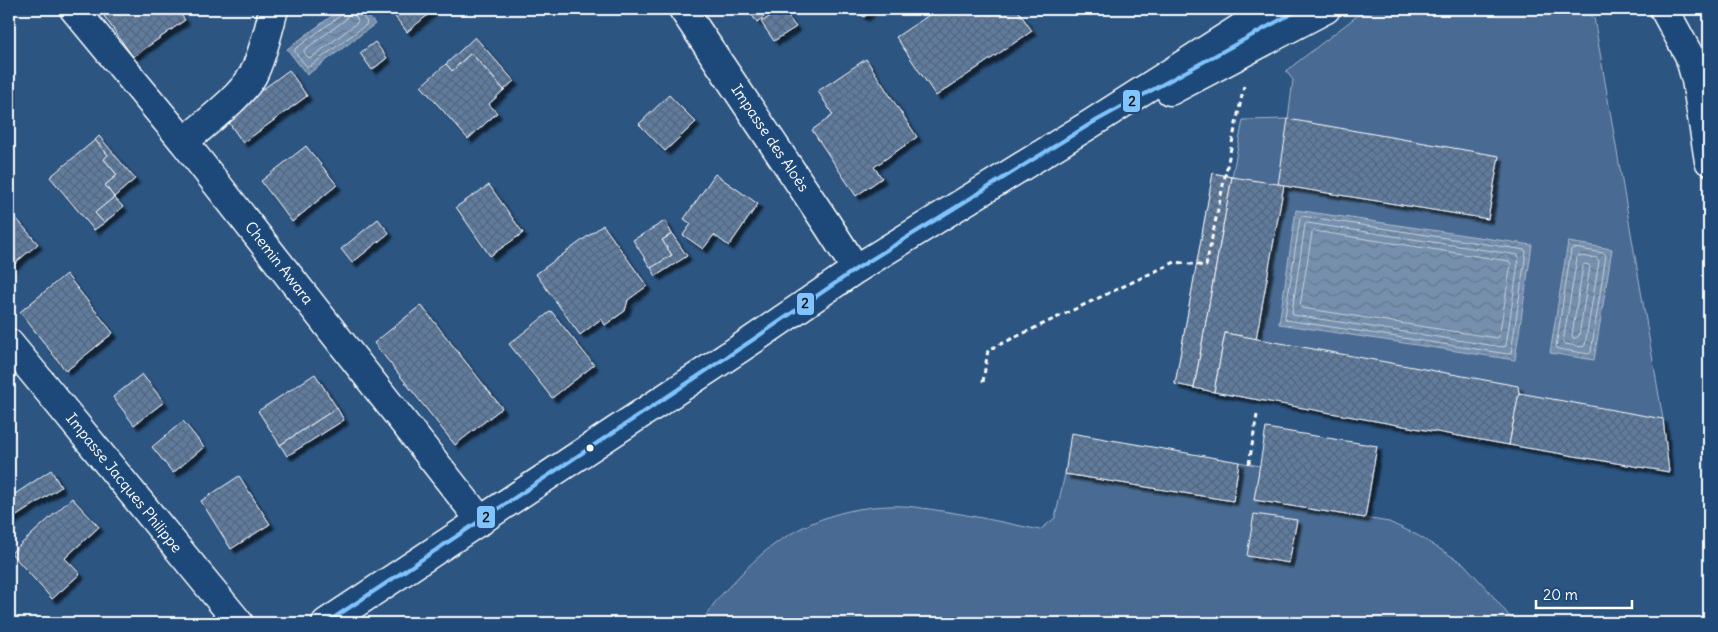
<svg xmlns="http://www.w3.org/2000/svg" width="1718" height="632" font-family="Delius,sans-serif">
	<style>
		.park { fill: #486b92; stroke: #a4b5c8 }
		.water { fill: url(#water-waves); stroke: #acbcce }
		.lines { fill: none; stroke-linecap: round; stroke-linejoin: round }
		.shore { stroke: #c7d2de; stroke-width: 1 }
		.building { fill: url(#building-cross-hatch); stroke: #fff; filter: url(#shadow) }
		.minor-casing { stroke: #fff; stroke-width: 31 }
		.major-casing { stroke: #fff; stroke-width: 31 }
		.path { stroke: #fff; stroke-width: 3; stroke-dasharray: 5 4; stroke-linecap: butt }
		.minor { stroke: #1f4a7a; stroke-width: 28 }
		.major { stroke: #1f4a7a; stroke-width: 28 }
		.bus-1-casing { stroke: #1f4a7a; stroke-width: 8 }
		.bus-1 { stroke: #80c4ff; stroke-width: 4 }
		.bus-dot { fill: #fff; stroke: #1f4a7a; stroke-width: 2 }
		.labels { text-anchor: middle; stroke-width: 4.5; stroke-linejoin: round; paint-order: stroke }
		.street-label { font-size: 15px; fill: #fff; stroke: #1f4a7a }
		.line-badge { stroke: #1f4a7a; stroke-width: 2 }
		.pale-badge-label { font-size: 14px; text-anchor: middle; font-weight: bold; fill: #111 }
	</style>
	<defs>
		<pattern id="water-waves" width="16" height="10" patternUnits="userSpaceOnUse" patternTransform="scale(1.25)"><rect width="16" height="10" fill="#748fad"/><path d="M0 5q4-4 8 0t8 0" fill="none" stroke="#66788b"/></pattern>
		<pattern id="building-cross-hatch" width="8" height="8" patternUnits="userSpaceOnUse" patternTransform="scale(1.25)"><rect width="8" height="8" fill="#5e7c9f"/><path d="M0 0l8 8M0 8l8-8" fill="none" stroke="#56667a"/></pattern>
		<filter id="shadow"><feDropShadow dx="4.5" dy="4.5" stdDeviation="1" flood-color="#0009"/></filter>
	</defs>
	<rect width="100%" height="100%" fill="#2c5582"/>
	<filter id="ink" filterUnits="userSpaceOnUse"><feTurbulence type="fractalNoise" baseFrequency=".02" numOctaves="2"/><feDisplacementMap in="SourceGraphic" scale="10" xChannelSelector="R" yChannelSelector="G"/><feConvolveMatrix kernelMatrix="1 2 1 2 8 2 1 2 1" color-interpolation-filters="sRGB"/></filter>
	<g filter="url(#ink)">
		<!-- park -->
		<g class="park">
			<polygon points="1373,9 1579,9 1594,18 1663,419 1509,445 1175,384 1213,173 1232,177 1243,120 1288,119 1293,80 1286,71 1357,16"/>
			<path d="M1239,462L1260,466L1254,500L1389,522L1417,535L1464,564L1487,589L1515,623H702C711,603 730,586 745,570C783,530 835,507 890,506C905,505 921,508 936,510C971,515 1006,523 1040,530L1055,518L1065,474L1233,501Z"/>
		</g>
		<!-- water -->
		<g class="water">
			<polygon points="341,9 363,9 375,24 307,75 287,49"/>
			<polygon points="1296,210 1532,245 1515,360 1279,324"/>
			<polygon points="1568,242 1612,249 1594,360 1550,353"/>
		</g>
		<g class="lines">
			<!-- shore -->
			<g class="shore">
				<polyline points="343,9 341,15 295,49 295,52 307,67 310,66 366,25 367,22 360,13 360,9"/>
				<polygon points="352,12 358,20 357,23 311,58 308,57 304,52 304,50 345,20 349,13"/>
				<polygon points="1302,216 1525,250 1526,252 1511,353 1508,354 1286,320 1285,317 1300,218"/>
				<polygon points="1307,223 1518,255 1519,257 1506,346 1503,347 1293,315 1292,312 1305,225"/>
				<polygon points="1314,231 1509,261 1511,264 1499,337 1497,338 1302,308 1300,306 1312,233"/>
				<polygon points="1574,248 1604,253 1606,255 1591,352 1589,354 1558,349 1556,347 1571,250"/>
				<polygon points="1579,256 1597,258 1599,261 1585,345 1583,347 1565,344 1563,342 1577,258"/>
				<polygon points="1585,264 1589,265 1590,267 1579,336 1576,338 1573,338 1572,335 1583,266"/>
			</g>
		</g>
		<!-- building -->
		<g class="building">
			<polygon points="115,9 177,9 185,20 133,57 104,16"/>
			<polygon points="389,9 435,9 407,32"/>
			<polygon points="747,9 775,9 757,22"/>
			<polygon points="782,9 796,27 774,41 761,22"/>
			<polygon points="861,9 873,9 864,17 858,12"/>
			<polygon points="938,9 1017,9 1032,31 936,96 896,37"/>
			<polygon points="475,37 514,81 504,90 471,53 452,71 446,64"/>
			<polygon points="375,42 387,58 372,70 360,53"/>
			<polygon points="471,53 504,90 489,104 497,113 468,139 421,86 446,64 452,71"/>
			<polygon points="866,59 917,137 874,167 882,178 856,196 812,130 833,115 818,91"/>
			<polygon points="289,70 307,96 243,143 225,117"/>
			<polygon points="669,95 696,122 665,151 639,124"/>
			<polygon points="1288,119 1499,156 1488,219 1278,185"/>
			<polygon points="99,136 135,179 114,197 105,185 117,175 104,159 108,155 95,140"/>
			<polygon points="95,140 108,155 104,159 117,175 105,185 114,197 95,213 104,223 94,230 50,177"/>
			<polygon points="306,146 337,185 292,222 261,181"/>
			<polygon points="1213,173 1232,177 1194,388 1175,384"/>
			<polygon points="715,174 758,204 729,246 714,235 703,249 683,235 691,224 684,219"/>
			<polygon points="1232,177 1284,185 1256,339 1225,333 1214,392 1194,388"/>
			<polygon points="489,185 523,233 490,256 456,207"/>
			<polygon points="114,197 123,207 104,223 95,213"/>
			<polygon points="16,218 38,244 9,268 9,225"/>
			<polygon points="378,219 389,233 352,263 341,249"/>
			<polygon points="665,221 672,234 662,240 672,255 651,268 633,240"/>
			<polygon points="603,225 647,286 628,300 625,311 605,325 601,319 580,335 536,274"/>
			<polygon points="672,234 687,256 656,276 651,268 672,255 662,240"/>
			<polygon points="66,274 113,333 66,371 20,312"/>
			<polygon points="421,305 502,408 455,445 374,343"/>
			<polygon points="551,311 594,365 552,398 509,344"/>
			<polygon points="1225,333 1518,386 1519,393 1509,445 1214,392"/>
			<polygon points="142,374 164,402 134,425 113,397"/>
			<polygon points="315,374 337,408 280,445 258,411"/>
			<polygon points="1519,393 1663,419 1669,472 1509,445"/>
			<polygon points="337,408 344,420 287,456 280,445"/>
			<polygon points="183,421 204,447 173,473 152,447"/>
			<polygon points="1266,428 1377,446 1365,518 1254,500"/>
			<polygon points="1071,433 1239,462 1233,501 1065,474"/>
			<polygon points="51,470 61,487 9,521 9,498"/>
			<polygon points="239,476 270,524 231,549 201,501"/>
			<polygon points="72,498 99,527 65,558 80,574 52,599 11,553"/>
			<polygon points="1254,514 1297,520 1289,563 1247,556"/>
		</g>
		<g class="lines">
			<!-- minor casing -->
			<g class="minor-casing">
				<g id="minor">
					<polyline points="74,9 184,142 481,521"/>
					<polyline points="683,9 827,224 856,269"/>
					<path d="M184,142C204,124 240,98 253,75C263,55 268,31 274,9"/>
					<polyline points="9,343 239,623"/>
				</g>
			</g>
			<!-- major casing -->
			<g class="major-casing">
				<g id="major">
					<polyline points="1664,9 1689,55 1696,80 1709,161"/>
					<polyline points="1170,91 1326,9"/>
					<polyline points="326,623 751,341 856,269 1092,123 1270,9"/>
				</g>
			</g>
			<!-- path -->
			<g class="path">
				<polyline points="983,382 988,350 1175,262 1206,266 1244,86"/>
				<polyline points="1249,464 1257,415"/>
			</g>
			<!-- minor -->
			<use href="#minor" class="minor"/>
			<!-- major -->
			<use href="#major" class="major"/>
			<!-- bus-1 casing -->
			<g class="bus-1-casing">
				<polyline id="bus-1" points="326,623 751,341 856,269 1092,123 1300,9"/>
			</g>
			<!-- bus-1 -->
			<use href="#bus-1" class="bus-1"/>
		</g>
	</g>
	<!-- markers -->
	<circle class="bus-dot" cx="590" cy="448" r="4.5"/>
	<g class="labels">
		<!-- street labels -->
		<g class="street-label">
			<text transform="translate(770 138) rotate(56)" y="5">Impasse des Aloès</text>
			<text transform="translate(279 263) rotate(52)" y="5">Chemin Awara</text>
			<text transform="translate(124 483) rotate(51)" y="5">Impasse Jacques Philippe</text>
		</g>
	</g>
	<g class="line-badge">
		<rect x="1122" y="89" width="19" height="24" rx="5" fill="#80c4ff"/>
		<rect x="796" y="292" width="19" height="24" rx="5" fill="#80c4ff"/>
		<rect x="476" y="505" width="20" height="24" rx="5" fill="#80c4ff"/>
	</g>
	<g class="pale-badge-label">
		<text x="1132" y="106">2</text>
		<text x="805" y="308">2</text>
		<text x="486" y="522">2</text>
	</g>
	<!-- margin -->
	<rect width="1718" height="632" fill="none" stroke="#1f4a7a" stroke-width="30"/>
	<rect x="15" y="15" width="1688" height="602" fill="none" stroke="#fff" stroke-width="2" filter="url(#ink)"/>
	<!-- scale -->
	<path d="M1536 600v8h96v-8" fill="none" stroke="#ffffff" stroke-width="2.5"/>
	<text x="1543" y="600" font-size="15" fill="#ffffff" stroke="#1f4a7a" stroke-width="4" paint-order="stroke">20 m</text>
</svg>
